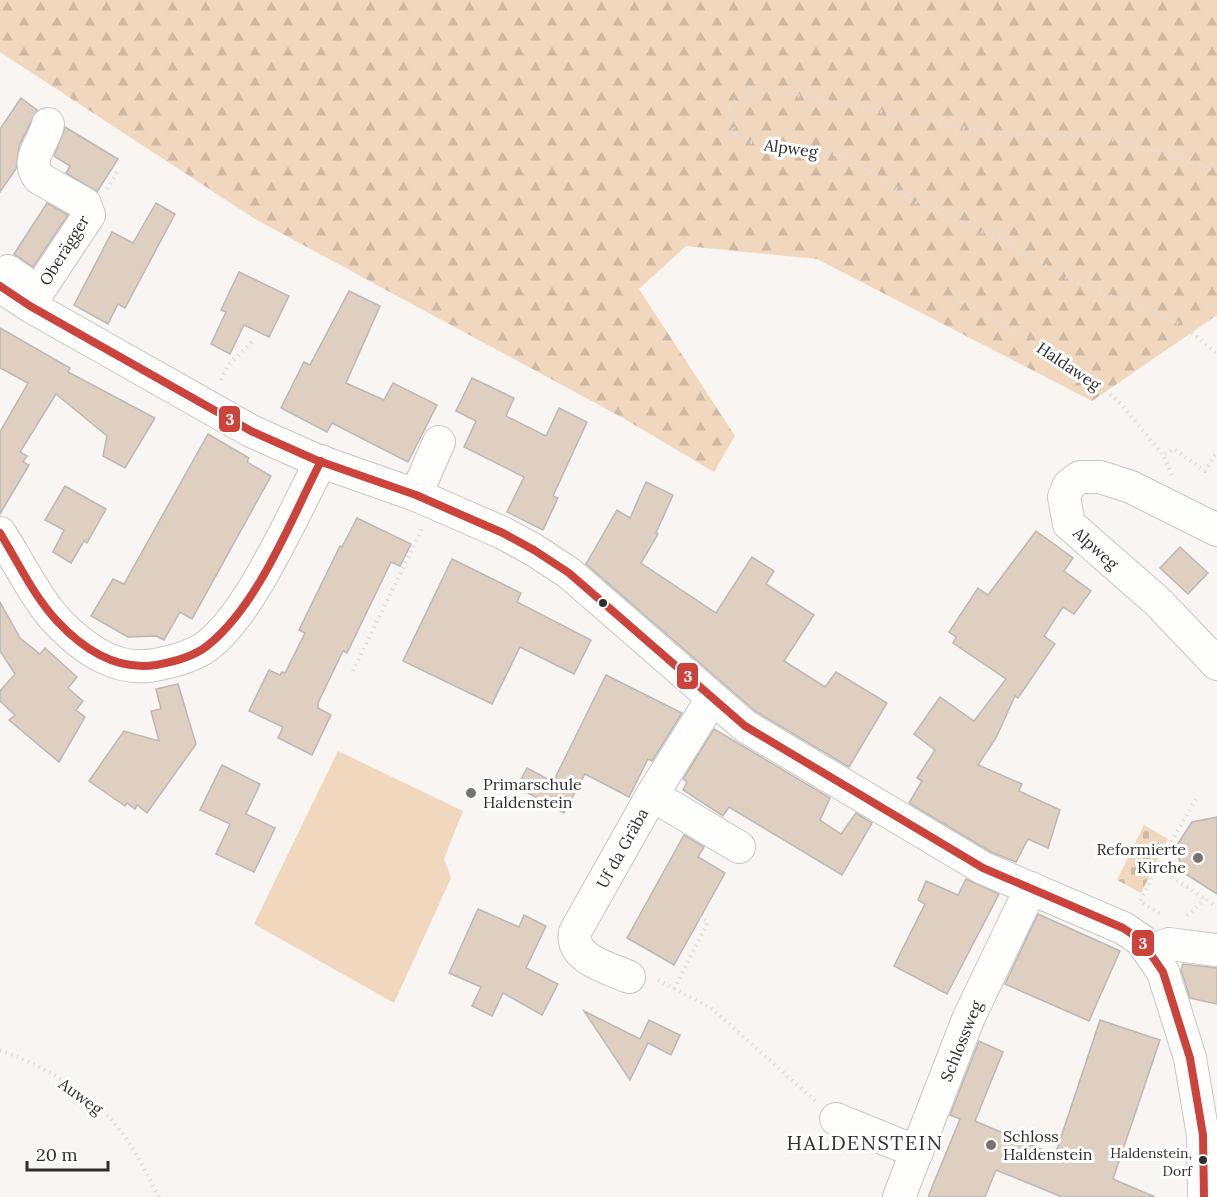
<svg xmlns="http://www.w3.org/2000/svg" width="1217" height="1197" font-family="Lora,serif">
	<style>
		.forest { fill: url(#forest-firs) }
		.cemetery { fill: url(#cemetery-stones) }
		.park { fill: #f1d7bd }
		.building { fill: #decfc0; stroke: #bbb8b7; stroke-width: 1.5 }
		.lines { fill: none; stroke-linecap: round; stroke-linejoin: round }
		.minor-casing { stroke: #c8c6c4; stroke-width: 34 }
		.path { stroke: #e0dfde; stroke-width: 4; stroke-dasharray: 1.5 4.5; stroke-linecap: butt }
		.minor { stroke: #fefefd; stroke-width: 32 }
		.bus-1-casing { stroke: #fff; stroke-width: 12 }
		.bus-1 { stroke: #cc433c; stroke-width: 8 }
		.bus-dot { fill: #302d2b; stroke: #fff; stroke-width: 2 }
		.poi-dot { fill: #767371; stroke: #fff; stroke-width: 2 }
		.labels { text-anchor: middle; stroke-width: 6; stroke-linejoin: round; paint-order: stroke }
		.bus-label { font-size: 14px; fill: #302d2b; stroke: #fff; text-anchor: end }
		.street-label { font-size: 16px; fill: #302d2b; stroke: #fff }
		.poi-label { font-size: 16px; fill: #302d2b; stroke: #fff; text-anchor: start }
		.quarter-label { font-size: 20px; letter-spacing: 1.5px; fill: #302d2b; stroke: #fff }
		.line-badge { stroke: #fff; stroke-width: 2 }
		.badge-label { font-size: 16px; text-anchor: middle; font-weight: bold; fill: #fff }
	</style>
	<defs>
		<pattern id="forest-firs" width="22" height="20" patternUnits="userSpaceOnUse" patternTransform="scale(1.5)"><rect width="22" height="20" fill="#f1d7bd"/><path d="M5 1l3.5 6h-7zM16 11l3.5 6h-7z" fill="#cfb9a3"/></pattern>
		<pattern id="cemetery-stones" width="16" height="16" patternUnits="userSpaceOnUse" patternTransform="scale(1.5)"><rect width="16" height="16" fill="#f1d7bd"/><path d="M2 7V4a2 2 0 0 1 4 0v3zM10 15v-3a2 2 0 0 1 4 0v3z" fill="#cfb9a3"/></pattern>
	</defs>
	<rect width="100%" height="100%" fill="#f8f5f2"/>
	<!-- forest -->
	<polygon class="forest" points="0,0 1217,0 1217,315 1092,401 817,259 686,246 639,289 735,436 714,472 623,418 255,219 0,52"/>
	<!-- cemetery -->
	<polygon class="cemetery" points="1144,825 1168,839 1141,893 1117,880"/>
	<!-- park -->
	<polygon class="park" points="338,751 463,811 444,859 451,878 394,1003 254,924"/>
	<!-- building -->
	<g class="building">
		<polygon points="21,98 37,110 19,146 16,169 0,192 0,129"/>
		<polygon points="65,127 118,159 97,192 66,173 70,166 54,156"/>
		<polygon points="47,203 68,215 33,267 14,254"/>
		<polygon points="156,203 175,214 125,308 118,304 108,324 74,305 112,232 133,243"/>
		<polygon points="239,272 289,296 269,337 244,325 230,354 211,344 226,312 221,310"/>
		<polygon points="349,291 380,306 346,383 384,400 393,383 437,405 408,462 332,423 327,432 281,408 304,362 310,365"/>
		<polygon points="0,328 70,368 68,372 155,418 125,468 103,456 107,436 56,394 20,452 27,456 23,462 29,465 0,514 0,432 28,383 0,368"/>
		<polygon points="472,378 514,398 506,416 546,436 559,408 587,422 553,496 558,498 543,530 507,512 524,477 464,447 476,421 456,411"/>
		<polygon points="208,434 249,458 247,462 271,476 192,619 180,612 164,640 156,636 128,637 91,616 113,579 124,584"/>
		<polygon points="646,482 673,495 656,533 658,534 641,563 716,613 752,557 774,571 766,584 814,615 784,661 825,687 836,672 887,703 849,767 755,711 586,564 617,510 630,518"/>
		<polygon points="65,486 106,509 87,543 84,541 71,563 53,552 64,530 45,520"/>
		<polygon points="357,518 411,544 400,566 391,562 347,653 343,651 318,703 318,708 331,715 312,755 278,738 283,727 249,711 269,670 280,675 282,672 285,673 305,633 299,630 340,546 342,547"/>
		<polygon points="1036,531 1073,558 1064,571 1091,591 1074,614 1063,607 1044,636 1055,644 1018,698 1015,696 996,738 978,765 1022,784 1019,791 1060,810 1048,848 1028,839 1016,862 991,852 909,803 922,781 917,778 935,750 914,734 940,697 974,721 1006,679 953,643 956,637 949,632 978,588 988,595"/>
		<polygon points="1180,547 1208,573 1188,594 1160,568"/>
		<polygon points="452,559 521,593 517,602 591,640 574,674 520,647 492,704 403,661"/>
		<polygon points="0,602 20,638 40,654 45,648 77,677 68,688 83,701 76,710 85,717 59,762 9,720 15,715 0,701 0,691 15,674 0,651"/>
		<polygon points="606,675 682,713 652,761 648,759 629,797 585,774 564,813 517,787 527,768 553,782"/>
		<polygon points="178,684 196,744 147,813 137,805 135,809 127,803 125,806 89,781 124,731 159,741 151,711 161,709 156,689"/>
		<polygon points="714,729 830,798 820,820 841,834 856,813 872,823 842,875 729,807 723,816 683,790 687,782 683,779"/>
		<polygon points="222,765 260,784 246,814 275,828 254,872 216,854 230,824 200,810"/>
		<polygon points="1217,817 1217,894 1181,871 1177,845 1192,822"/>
		<polygon points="684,835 704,847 698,857 725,873 674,965 627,938"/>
		<polygon points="966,879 999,894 947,994 894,966 925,904 918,900 926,881 958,895"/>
		<polygon points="478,909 519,927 524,915 546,926 526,968 558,984 542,1015 503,993 492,1016 472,1006 481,987 449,973"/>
		<polygon points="1038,914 1120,951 1089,1021 1005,984"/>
		<polygon points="1183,964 1217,968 1217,1004 1190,998 1181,970"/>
		<polygon points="584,1011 640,1039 649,1020 680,1035 671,1055 648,1043 630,1080"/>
		<polygon points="1100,1020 1160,1040 1113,1179 1155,1197 1062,1197 996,1170 985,1197 928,1197 960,1119 950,1115 979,1041 1003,1052 975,1121 1055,1155"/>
	</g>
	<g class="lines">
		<!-- minor casing -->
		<g class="minor-casing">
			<g id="minor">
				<path d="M8,271L38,292L89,215L85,204L39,178C24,159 44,144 48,124"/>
				<polyline points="0,286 30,306 251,431 316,460 416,495 503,533 534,550 569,573 745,726 983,868 1123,928 1141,940 1163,972 1190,1058 1203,1135 1204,1197"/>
				<polyline points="416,495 439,442"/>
				<polyline points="1217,530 1131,487 1100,477 1080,477 1069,485 1064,497 1069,524 1158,602 1217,664"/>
				<path d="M0,533C16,558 37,600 57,621C85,650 118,674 160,664C177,660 193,656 207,646C251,613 294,512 321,461"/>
				<polyline points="652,795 739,847"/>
				<polyline points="1151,951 1169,944 1217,950"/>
				<path d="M629,977C609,968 570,959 575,932L652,795L712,699"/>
				<polyline points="836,1119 917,1152"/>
				<polyline points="899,1197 969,1017 1031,888"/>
			</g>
		</g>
		<!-- path -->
		<g class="path">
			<polyline points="1217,171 1130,143 1091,136 1019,134 969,129 786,93 755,93 733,102 729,111 730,122 736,134 747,142 789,145 848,157 916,202 998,239 1067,278 1184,326 1217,354"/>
			<polyline points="107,189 118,171"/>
			<polyline points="958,299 1089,375 1121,404 1163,455"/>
			<polyline points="221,380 228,365 254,340"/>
			<polyline points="1172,475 1163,455 1174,449 1205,471 1217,452"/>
			<polyline points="353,671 422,529"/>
			<polyline points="1196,799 1157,867 1217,907"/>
			<polyline points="1157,867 1140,902 1163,915"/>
			<polyline points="1187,916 1205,899"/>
			<polyline points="658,980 711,1008 815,1101"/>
			<polyline points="674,989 708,922 700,917"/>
			<path d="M0,1050C38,1064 83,1088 110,1118C131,1141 145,1170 159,1197"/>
		</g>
		<!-- minor -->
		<use href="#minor" class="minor"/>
		<!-- bus-1 casing -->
		<g class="bus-1-casing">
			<g id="bus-1">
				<polyline points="0,286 30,306 251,431 316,460 416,495 503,533 534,550 569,573 745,726 983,868 1123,928 1141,940 1163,972 1190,1058 1203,1135 1204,1197"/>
				<path d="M0,533C18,562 33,595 57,621C83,649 116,671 156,665C173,662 193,657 207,646C259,605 291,519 321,461"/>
			</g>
		</g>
		<!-- bus-1 -->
		<use href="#bus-1" class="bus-1"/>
	</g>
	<!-- markers -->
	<g class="bus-dot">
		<circle cx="603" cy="603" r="5"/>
		<circle cx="1203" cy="1160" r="5"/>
	</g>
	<g class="poi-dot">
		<circle cx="471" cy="793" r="6"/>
		<circle cx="1198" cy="858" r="6"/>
		<circle cx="991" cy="1145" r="6"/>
	</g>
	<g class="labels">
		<!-- bus labels -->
		<g class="bus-label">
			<text x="1192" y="1158">Haldenstein,<tspan x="1192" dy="18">Dorf</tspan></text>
		</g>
		<!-- street labels -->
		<g class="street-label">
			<text transform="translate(791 148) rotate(8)" y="6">Alpweg</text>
			<text transform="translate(64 250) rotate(-58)" y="6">Oberägger</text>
			<text transform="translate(1069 366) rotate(34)" y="6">Haldaweg</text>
			<text transform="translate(1096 548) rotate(42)" y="6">Alpweg</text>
			<text transform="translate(622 848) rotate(-61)" y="6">Uf da Gräba</text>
			<text transform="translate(961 1041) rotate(-68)" y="6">Schlossweg</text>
			<text transform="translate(81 1096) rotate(36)" y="6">Auweg</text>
		</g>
		<!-- poi labels -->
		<g class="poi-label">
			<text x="483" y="790">Primarschule<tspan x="483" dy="18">Haldenstein</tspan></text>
			<text x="1186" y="855" text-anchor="end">Reformierte<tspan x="1186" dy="18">Kirche</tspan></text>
			<text x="1003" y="1142">Schloss<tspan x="1003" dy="18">Haldenstein</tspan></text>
		</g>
		<!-- quarter labels -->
		<g class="quarter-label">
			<text x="865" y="1150">HALDENSTEIN</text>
		</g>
	</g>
	<g class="line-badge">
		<rect x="218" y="405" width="23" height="28" rx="6" fill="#cc433c"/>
		<rect x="676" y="662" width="23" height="28" rx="6" fill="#cc433c"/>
		<rect x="1131" y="929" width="24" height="28" rx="6" fill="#cc433c"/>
	</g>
	<g class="badge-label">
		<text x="230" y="425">3</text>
		<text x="688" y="682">3</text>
		<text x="1143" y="949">3</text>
	</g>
	<!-- scale -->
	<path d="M27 1161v9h81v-9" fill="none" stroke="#302d2b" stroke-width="3"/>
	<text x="36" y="1161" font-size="18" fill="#302d2b" stroke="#ffffff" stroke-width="4.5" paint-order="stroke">20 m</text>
</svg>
